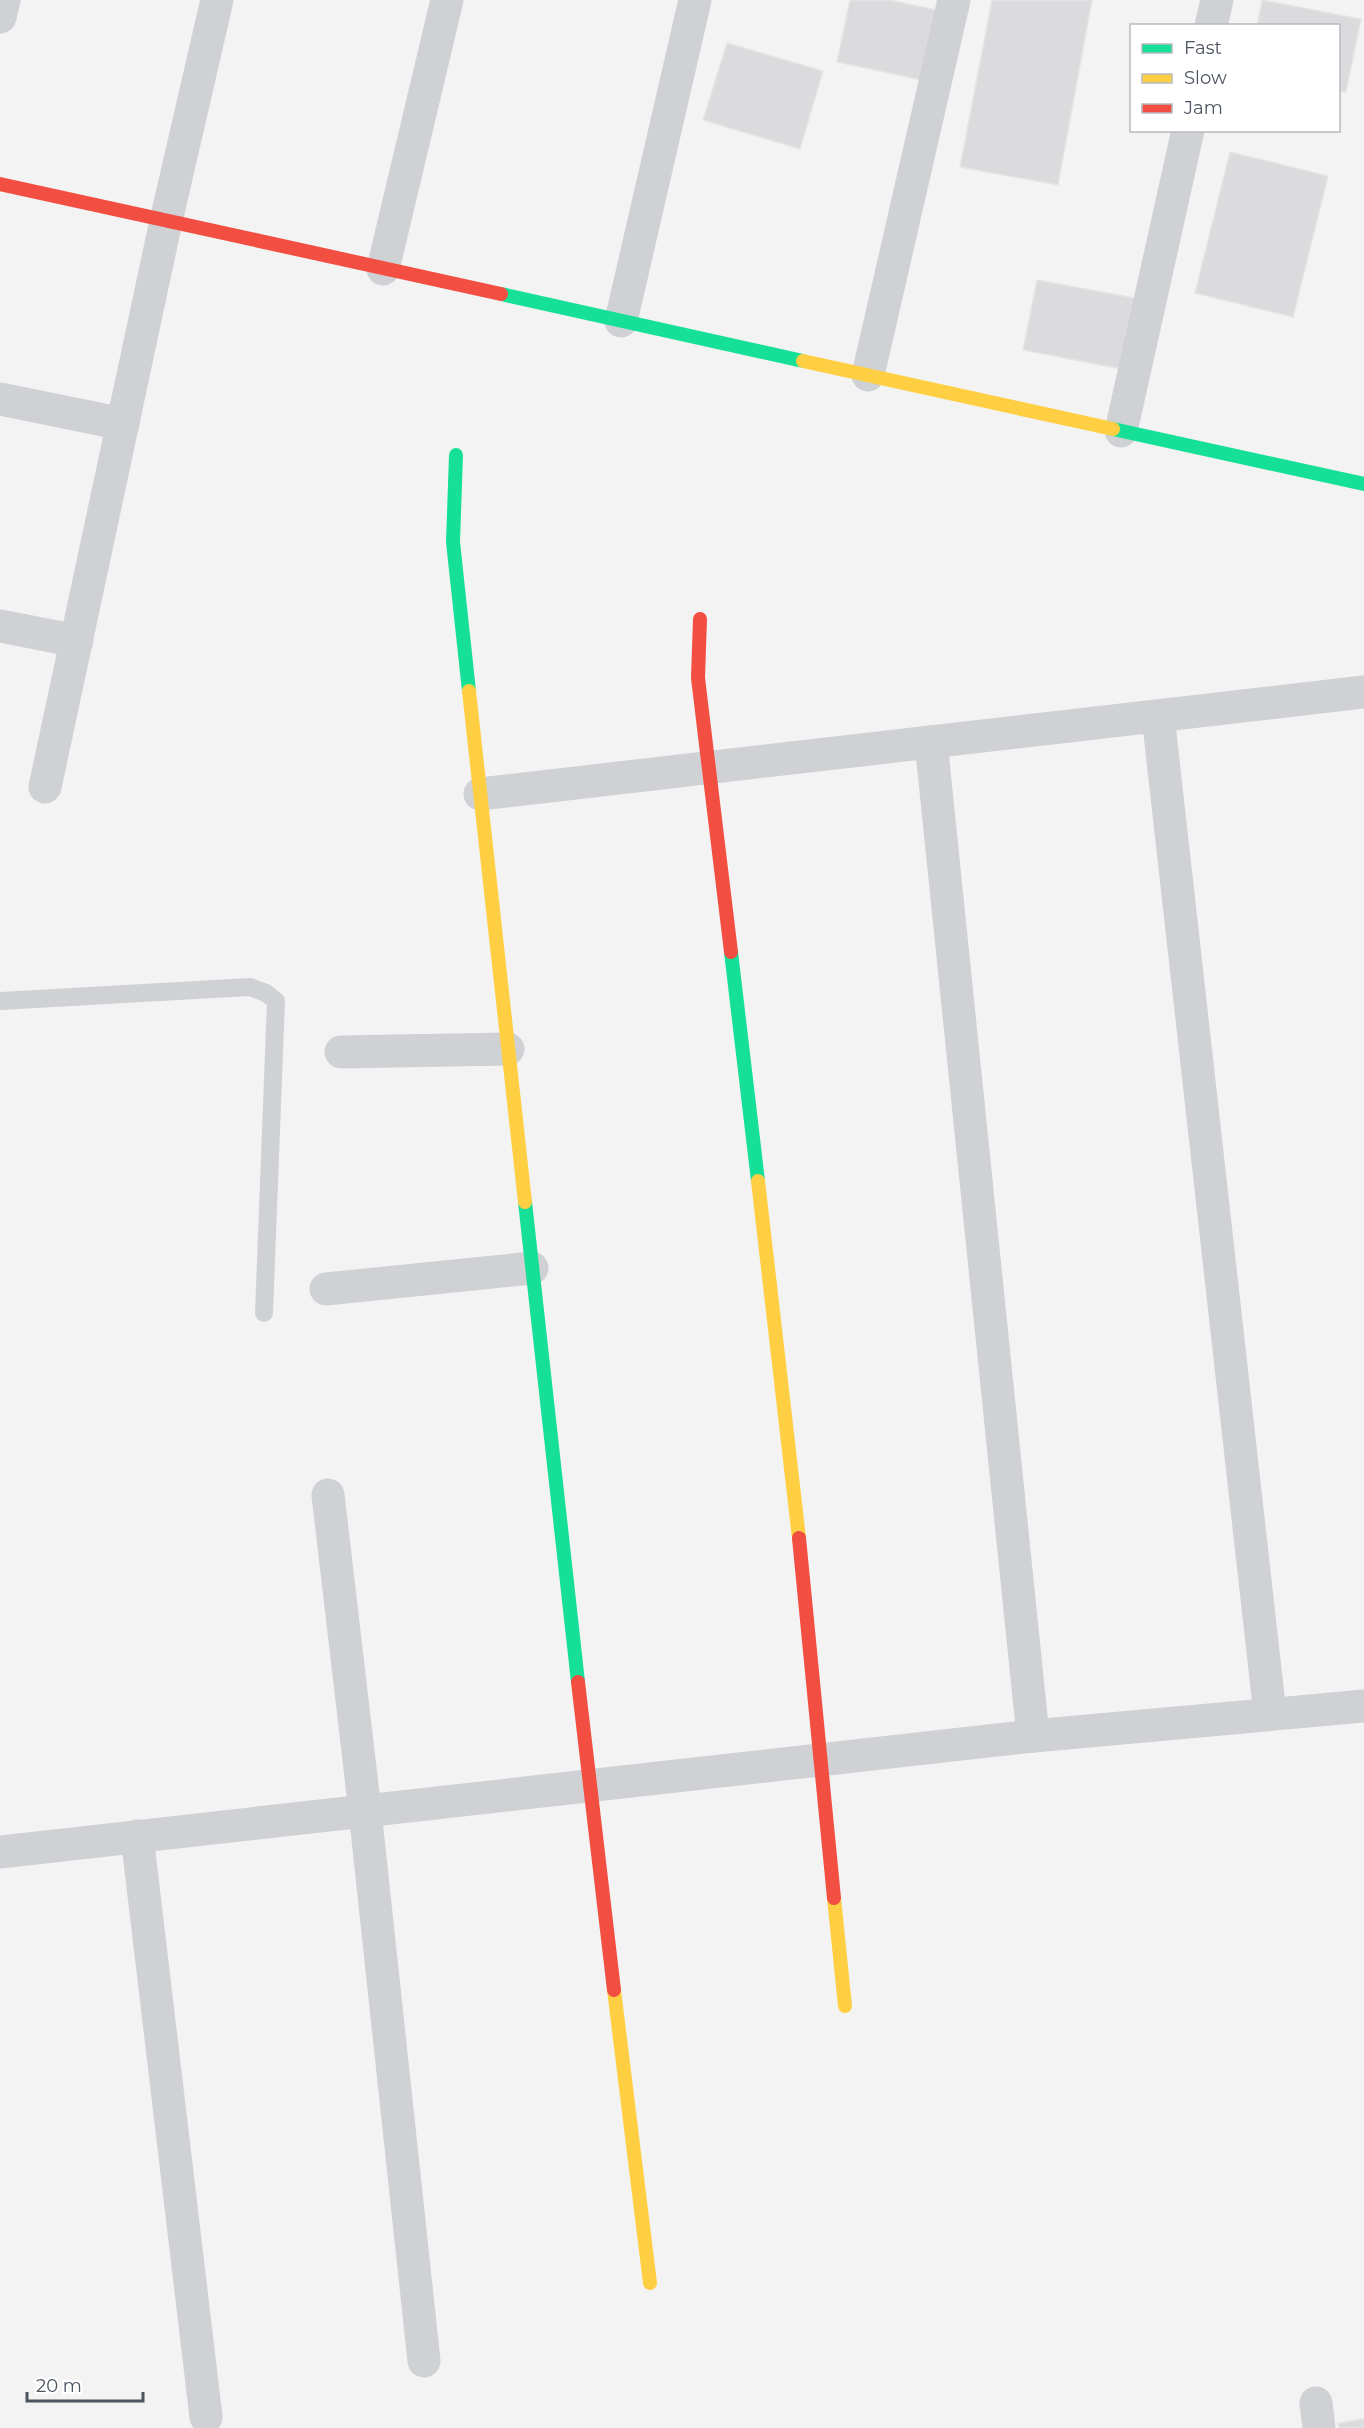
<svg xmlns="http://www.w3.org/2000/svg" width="1364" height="2428" font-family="Montserrat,sans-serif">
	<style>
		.building { fill: #dbdbdd; stroke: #e5e5e6; stroke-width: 1.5 }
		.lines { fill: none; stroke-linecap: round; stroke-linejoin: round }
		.lane { stroke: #cfd1d4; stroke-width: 18 }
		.street { stroke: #cfd1d4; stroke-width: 33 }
		.fast { stroke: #16e098; stroke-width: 14 }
		.slow { stroke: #ffcf43; stroke-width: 14 }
		.jam { stroke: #f24e42; stroke-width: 14 }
	</style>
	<rect width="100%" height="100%" fill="#f3f3f3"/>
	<!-- building -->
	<g class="building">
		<polygon points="850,0 890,0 941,11 926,81 837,62"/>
		<polygon points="992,0 1092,0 1058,185 960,167"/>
		<polygon points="1262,0 1361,19 1346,92 1338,91 1338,26 1257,26"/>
		<polygon points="727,43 823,71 800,149 703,120"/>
		<polygon points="1230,152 1328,176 1293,317 1195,293"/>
		<polygon points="1037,280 1135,298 1122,369 1023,350"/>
		<polygon points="1364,2419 1364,2428 1339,2428 1338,2423"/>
	</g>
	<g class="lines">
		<!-- lane -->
		<polyline class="lane" points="0,1001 250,987 266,993 276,1001 264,1313"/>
		<!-- street -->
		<g class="street">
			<polyline points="0,17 4,0"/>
			<polyline points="1211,26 1217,0"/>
			<polyline points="383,269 447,0"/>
			<polyline points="621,321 695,0"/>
			<polyline points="868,375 954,0"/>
			<polyline points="0,399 123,424"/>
			<polyline points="1121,431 1188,130"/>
			<polyline points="0,626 77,641"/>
			<polyline points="1158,716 1270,1714"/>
			<polyline points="931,742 1033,1736"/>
			<polyline points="45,787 166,221 217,0"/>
			<polyline points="480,794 1364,692"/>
			<polyline points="341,1052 508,1049"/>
			<polyline points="326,1289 532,1268"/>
			<polyline points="328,1495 365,1811 424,2361"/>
			<polyline points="137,1836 206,2417"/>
			<polyline points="0,1852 1033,1736 1364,1706"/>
			<polyline points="1316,2403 1319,2428"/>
		</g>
		<!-- fast -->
		<g class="fast">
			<polyline points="501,294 803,361"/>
			<polyline points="1113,429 1364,484"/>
			<polyline points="456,455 453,542 469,691"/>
			<polyline points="731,952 758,1181"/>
			<polyline points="525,1202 578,1682"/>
		</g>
		<!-- slow -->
		<g class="slow">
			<polyline points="803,361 1113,429"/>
			<polyline points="469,691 525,1202"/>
			<polyline points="758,1181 799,1538"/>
			<polyline points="834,1898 845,2006"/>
			<polyline points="614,1990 650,2283"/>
		</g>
		<!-- jam -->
		<g class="jam">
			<polyline points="0,184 501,294"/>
			<polyline points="700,619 698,678 731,952"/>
			<polyline points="799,1538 834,1898"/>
			<polyline points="578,1682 614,1990"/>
		</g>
	</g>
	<!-- legend -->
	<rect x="1130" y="24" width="210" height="108" fill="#ffffff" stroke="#b7bbbf" stroke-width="1.5"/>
	<rect x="1142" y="44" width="30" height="9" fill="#16e098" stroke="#b7bbbf" stroke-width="1.5"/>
	<text x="1184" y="54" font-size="18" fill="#4b545f">Fast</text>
	<rect x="1142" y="74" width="30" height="9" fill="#ffcf43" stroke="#b7bbbf" stroke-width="1.5"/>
	<text x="1184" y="84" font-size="18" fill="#4b545f">Slow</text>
	<rect x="1142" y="104" width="30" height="9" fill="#f24e42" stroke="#b7bbbf" stroke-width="1.5"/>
	<text x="1184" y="114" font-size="18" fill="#4b545f">Jam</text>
	<!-- scale -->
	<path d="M27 2392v9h116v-9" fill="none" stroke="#4b545f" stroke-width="3"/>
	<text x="36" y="2392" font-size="18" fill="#4b545f" stroke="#ffffff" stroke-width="4.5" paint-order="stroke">20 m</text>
</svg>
